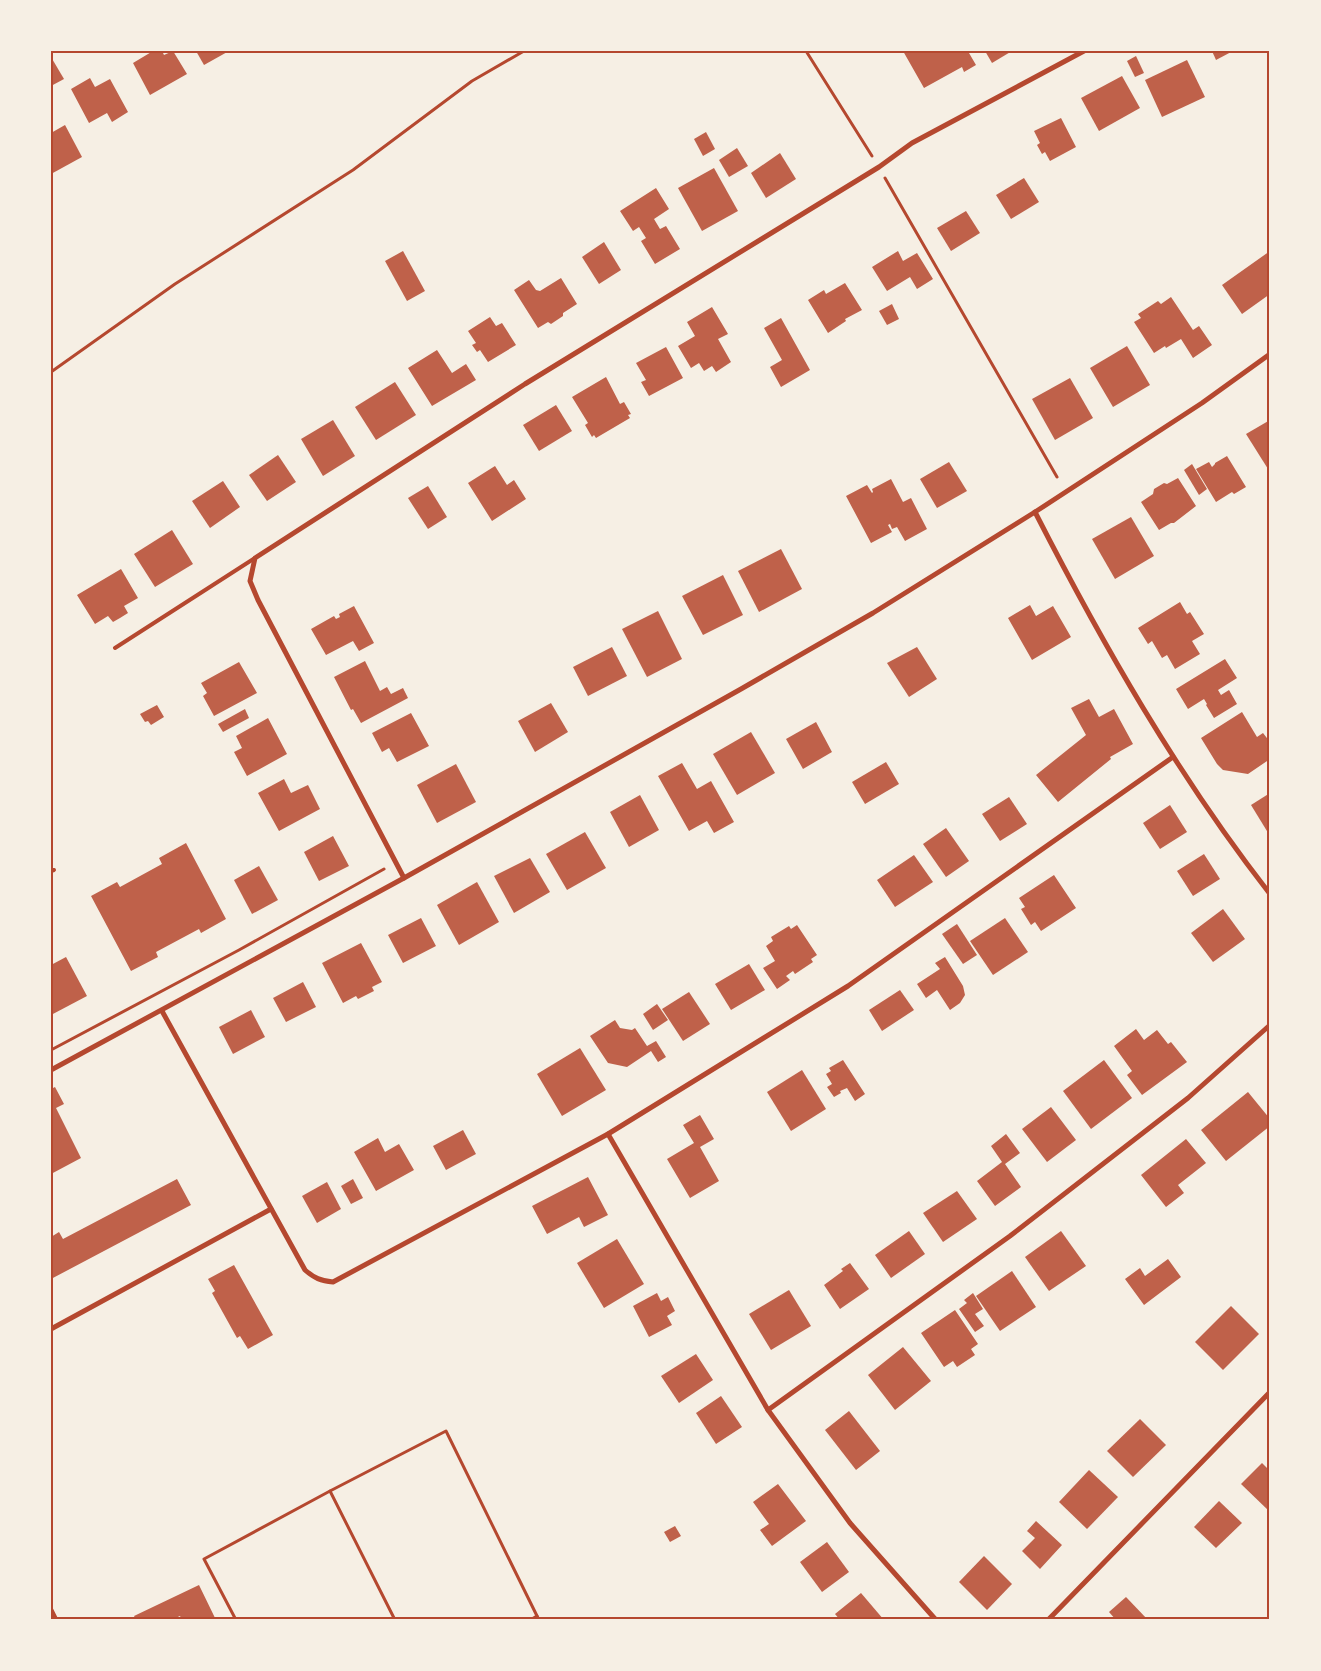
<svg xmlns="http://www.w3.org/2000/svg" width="1321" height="1671" font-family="'DejaVu Sans',sans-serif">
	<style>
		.building { fill: #bf614a }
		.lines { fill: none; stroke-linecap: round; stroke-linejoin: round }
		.path { stroke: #b5482f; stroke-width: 3 }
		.service { stroke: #b5482f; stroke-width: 4 }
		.minor { stroke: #b5482f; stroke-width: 5 }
		.neatline { fill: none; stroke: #b5482f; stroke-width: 2 }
	</style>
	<rect width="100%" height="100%" fill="#f6efe4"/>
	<!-- building -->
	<g class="building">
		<polygon points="153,51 162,51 164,55 173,51 187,74 150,95 133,63"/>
		<polygon points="196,51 229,51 204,65"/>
		<polygon points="903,51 972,51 969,53 976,65 964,72 962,67 924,88"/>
		<polygon points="985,51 1012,51 992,63"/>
		<polygon points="1212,51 1233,51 1216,60"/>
		<polygon points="1136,56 1144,73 1135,77 1127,61"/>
		<polygon points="51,57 64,79 51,86"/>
		<polygon points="1187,60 1205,97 1162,117 1145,80"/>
		<polygon points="1122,76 1140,108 1099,131 1081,98"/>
		<polygon points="90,78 95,87 110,79 128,112 112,122 107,113 89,123 71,89"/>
		<polygon points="1061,118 1076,147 1050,161 1045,152 1042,154 1037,145 1040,143 1034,131"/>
		<polygon points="65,125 82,157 51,174 51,133"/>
		<polygon points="706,132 715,149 703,156 694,139"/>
		<polygon points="737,148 748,166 729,177 719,160"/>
		<polygon points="780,153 796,179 766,198 751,173"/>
		<polygon points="714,168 738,211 702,231 678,188"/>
		<polygon points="1024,178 1039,202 1011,219 996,195"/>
		<polygon points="656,188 669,209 654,219 660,229 666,226 680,249 655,264 641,241 646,238 639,227 633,231 620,211"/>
		<polygon points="966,211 980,233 951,251 937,228"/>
		<polygon points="604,242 621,270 599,284 582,257"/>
		<polygon points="403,251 425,291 407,301 385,261"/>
		<polygon points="898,251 903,261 917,253 933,279 917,289 910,277 887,291 872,267"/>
		<polygon points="1270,251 1270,294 1242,314 1222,285"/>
		<polygon points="561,278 577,304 563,313 563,316 551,324 548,322 538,328 514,290 529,280 536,290 540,291"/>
		<polygon points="845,283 862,310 845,319 846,321 828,333 808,300 824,290 826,294"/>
		<polygon points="1171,297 1193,330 1199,326 1212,345 1193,358 1181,339 1166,348 1165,346 1154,353 1134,322 1141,318 1138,314 1158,301 1161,304"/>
		<polygon points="892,304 899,319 887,325 879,311"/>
		<polygon points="712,307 728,334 718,339 731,362 716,372 712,366 704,371 699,363 691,368 678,346 695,336 687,322"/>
		<polygon points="490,317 496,326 502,323 516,345 488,362 480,350 477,352 472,345 476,343 468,331"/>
		<polygon points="781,318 810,370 781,387 770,367 782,360 764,328"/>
		<polygon points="1127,346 1150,385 1113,407 1090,368"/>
		<polygon points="666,347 683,378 649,396 641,382 646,380 636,363"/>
		<polygon points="437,350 452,373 466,364 476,380 432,406 408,368"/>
		<polygon points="606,377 620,404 624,402 631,414 628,415 630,418 596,438 594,435 592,437 585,425 588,423 572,397"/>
		<polygon points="1070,378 1093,418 1055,440 1032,399"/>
		<polygon points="395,382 416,415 376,440 355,407"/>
		<polygon points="556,405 572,431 539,451 523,425"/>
		<polygon points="333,420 355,456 323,476 301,439"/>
		<polygon points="1270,420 1270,468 1268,469 1246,434"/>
		<polygon points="278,455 296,482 267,501 249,475"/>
		<polygon points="1227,456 1246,487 1234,494 1232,492 1216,502 1196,469 1209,462 1212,467 1215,464 1215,463"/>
		<polygon points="949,462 967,491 937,508 920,479"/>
		<polygon points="1192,464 1207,489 1199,495 1184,470"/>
		<polygon points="495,466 507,485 514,480 526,499 492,521 468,483"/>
		<polygon points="1178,478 1196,506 1174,523 1171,523 1159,530 1141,502 1153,494 1154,489 1164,483 1167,484"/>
		<polygon points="891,479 903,502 911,498 927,529 905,541 897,527 892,529 890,524 888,525 892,532 871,543 846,496 867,485 872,493 873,492 872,489"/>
		<polygon points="223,481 240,507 210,528 192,501"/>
		<polygon points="428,486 447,517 428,529 408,498"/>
		<polygon points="1131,517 1154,556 1115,579 1092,539"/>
		<polygon points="172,530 193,564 155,587 134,554"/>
		<polygon points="781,549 802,589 759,612 738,571"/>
		<polygon points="121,569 138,598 124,606 128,613 120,618 113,622 108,616 95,624 77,595"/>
		<polygon points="723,575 743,615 703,635 682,596"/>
		<polygon points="1180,602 1187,614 1190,612 1204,634 1192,641 1200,654 1175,669 1167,655 1162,658 1152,641 1148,644 1138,628"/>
		<polygon points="1030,605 1036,616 1053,606 1071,637 1032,660 1008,618"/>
		<polygon points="354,606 374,643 359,651 353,641 326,655 311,629 334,616 336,619 340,617 339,614"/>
		<polygon points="658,611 682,659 647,677 622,629"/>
		<polygon points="612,647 627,676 588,696 573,667"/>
		<polygon points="917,647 937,679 909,697 887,663"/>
		<polygon points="1225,659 1237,678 1218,690 1221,695 1229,690 1237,704 1214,718 1206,705 1207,704 1204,699 1188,709 1176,689"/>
		<polygon points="365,661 380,691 387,687 391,694 403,688 408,698 361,723 353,709 351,710 334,677"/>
		<polygon points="239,662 257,693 214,716 203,696 207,693 201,683"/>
		<polygon points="1089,699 1099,717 1114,709 1133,744 1110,757 1111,759 1058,802 1036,775 1086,735 1071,708"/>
		<polygon points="551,703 568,732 535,752 518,721"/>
		<polygon points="157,705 164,717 151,725 148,721 145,722 140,714"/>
		<polygon points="245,709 249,718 223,732 218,724"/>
		<polygon points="1242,712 1257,737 1263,733 1270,742 1270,759 1248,774 1223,770 1217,764 1201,738"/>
		<polygon points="411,713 429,746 397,762 389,748 382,752 372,733"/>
		<polygon points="268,718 287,754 247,776 234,752 242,748 236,736"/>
		<polygon points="816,722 832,752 803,769 786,739"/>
		<polygon points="751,732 775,773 737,795 713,754"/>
		<polygon points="886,762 899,784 865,804 852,782"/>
		<polygon points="682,763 697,789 711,781 734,822 714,833 707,821 689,831 658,776"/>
		<polygon points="456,764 476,802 437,823 417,785"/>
		<polygon points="284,779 291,793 308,785 320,809 279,831 258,793"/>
		<polygon points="1270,793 1270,836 1251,805"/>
		<polygon points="640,795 659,830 629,847 610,812"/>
		<polygon points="1009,797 1027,824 1000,841 982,814"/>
		<polygon points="1170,805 1187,832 1160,849 1143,823"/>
		<polygon points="946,828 969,861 946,877 923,844"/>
		<polygon points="585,832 606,868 567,890 546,854"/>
		<polygon points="333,836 349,866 319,881 304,852"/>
		<polygon points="186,843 226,919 201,933 199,929 156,952 158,957 131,971 91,896 117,882 120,887 162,864 159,858"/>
		<polygon points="1204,854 1220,879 1193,896 1177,871"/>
		<polygon points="914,855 933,882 895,907 877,880"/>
		<polygon points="530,858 550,892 514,913 494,876"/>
		<polygon points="259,866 278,900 252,914 234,880"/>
		<polygon points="1054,875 1076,908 1041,931 1035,922 1031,925 1021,909 1025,907 1019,898"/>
		<polygon points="477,882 499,922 459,945 437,905"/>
		<polygon points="1223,909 1245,939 1213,962 1191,933"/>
		<polygon points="421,918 436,946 403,963 388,935"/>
		<polygon points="1005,918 1028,952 993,975 970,941"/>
		<polygon points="957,924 977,955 963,964 942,934"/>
		<polygon points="797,925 817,955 811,959 813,962 795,974 793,971 786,976 790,980 777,989 763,968 775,961 766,946 773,941 771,937 789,926 791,929"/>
		<polygon points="361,943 382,982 372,987 374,991 358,999 356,996 343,1003 322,963"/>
		<polygon points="66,957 87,996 51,1015 51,965"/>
		<polygon points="945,957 963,986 965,995 960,1003 950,1010 937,990 926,998 917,984 940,969 935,963"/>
		<polygon points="749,964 765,990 731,1010 715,984"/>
		<polygon points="303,982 316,1007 286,1022 273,998"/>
		<polygon points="900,990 914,1010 882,1031 869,1010"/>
		<polygon points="689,992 710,1024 683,1041 662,1009"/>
		<polygon points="657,1004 668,1020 653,1030 643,1014"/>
		<polygon points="251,1010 265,1037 233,1054 219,1027"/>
		<polygon points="615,1020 620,1028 632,1030 635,1028 647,1046 656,1041 666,1057 658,1062 651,1051 627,1067 608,1063 590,1036"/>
		<polygon points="1136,1029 1144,1040 1157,1030 1168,1044 1171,1042 1187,1062 1142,1095 1127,1075 1132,1071 1114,1046"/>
		<polygon points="580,1048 606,1090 562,1116 537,1074"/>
		<polygon points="843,1060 865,1094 855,1101 847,1088 840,1091 841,1093 834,1097 827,1087 832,1084 826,1074 831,1071 829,1068"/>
		<polygon points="1104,1060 1132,1098 1091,1129 1063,1091"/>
		<polygon points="802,1070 826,1109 791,1131 767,1092"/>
		<polygon points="55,1087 64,1104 56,1108 81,1158 51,1174 51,1089"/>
		<polygon points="1248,1092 1270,1119 1270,1126 1226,1161 1201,1130"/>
		<polygon points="1051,1107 1076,1140 1047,1162 1022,1129"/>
		<polygon points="700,1115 714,1139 700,1147 719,1181 690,1198 667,1159 694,1143 683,1125"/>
		<polygon points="463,1130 476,1154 446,1170 433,1146"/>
		<polygon points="1006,1134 1020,1153 1005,1164 1021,1187 995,1206 977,1181 1002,1162 991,1146"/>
		<polygon points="378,1138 385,1152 399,1144 414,1170 376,1191 354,1152"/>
		<polygon points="1186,1139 1206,1163 1178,1185 1184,1193 1166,1207 1141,1175"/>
		<polygon points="588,1177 608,1215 584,1227 579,1217 547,1234 532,1206"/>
		<polygon points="177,1179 191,1205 51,1279 51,1237 59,1232 63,1239"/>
		<polygon points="353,1179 363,1198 351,1204 341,1186"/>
		<polygon points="327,1182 341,1209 317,1223 302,1196"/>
		<polygon points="957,1191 977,1219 943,1242 923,1213"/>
		<polygon points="909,1231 925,1254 891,1278 875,1255"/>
		<polygon points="1061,1231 1086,1266 1049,1291 1025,1257"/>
		<polygon points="617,1239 644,1284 604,1308 577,1263"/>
		<polygon points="1168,1259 1181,1277 1144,1305 1125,1279 1140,1268 1145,1276"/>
		<polygon points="850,1263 869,1289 840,1309 824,1285 843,1271 841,1269"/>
		<polygon points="234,1265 273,1335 248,1349 240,1336 237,1338 212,1293 215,1291 208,1279"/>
		<polygon points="1012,1271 1036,1307 1000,1331 976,1296"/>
		<polygon points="789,1290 811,1326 771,1350 749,1314"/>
		<polygon points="657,1293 661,1301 668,1297 675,1311 667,1316 672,1325 649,1337 633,1306"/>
		<polygon points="973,1293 983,1309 975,1314 984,1326 975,1332 959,1309 967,1303 964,1300"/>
		<polygon points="1231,1306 1259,1334 1223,1370 1195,1342"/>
		<polygon points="955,1310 978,1344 971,1349 975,1355 957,1367 953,1361 944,1367 921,1333"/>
		<polygon points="903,1347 931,1381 895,1410 868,1375"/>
		<polygon points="696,1354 713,1380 679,1403 661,1376"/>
		<polygon points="721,1396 742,1427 716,1444 696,1413"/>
		<polygon points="849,1411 880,1451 856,1470 825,1430"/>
		<polygon points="1140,1419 1166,1445 1133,1477 1107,1451"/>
		<polygon points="1262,1463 1270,1471 1270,1512 1241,1484"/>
		<polygon points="1089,1470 1118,1497 1087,1529 1059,1502"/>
		<polygon points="778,1484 806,1521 772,1546 760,1530 769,1524 753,1502"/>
		<polygon points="1219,1501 1242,1523 1216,1548 1194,1527"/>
		<polygon points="1036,1521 1062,1545 1040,1569 1022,1551 1035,1538 1027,1531"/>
		<polygon points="675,1526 681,1536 670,1542 664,1532"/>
		<polygon points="827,1542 849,1572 822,1592 800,1562"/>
		<polygon points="984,1556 1012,1584 987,1610 959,1582"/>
		<polygon points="199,1585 216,1620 182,1620 180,1616 171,1620 136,1620 134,1616"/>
		<polygon points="861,1593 884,1620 840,1620 835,1614"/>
		<polygon points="1126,1597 1148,1620 1116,1620 1109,1612"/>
	</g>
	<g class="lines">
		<!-- path -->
		<g class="path">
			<polyline points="806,51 872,156"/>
			<polyline points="885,178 1057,477"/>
			<polyline points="51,372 175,284 353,170 472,81 524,51"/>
			<polyline points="51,1050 239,950 384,869"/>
			<polyline points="330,1491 395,1620"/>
			<polyline points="236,1620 204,1559 330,1491 446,1431 539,1620"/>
			<polyline points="530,1620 537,1616"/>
		</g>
		<!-- service -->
		<g class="service">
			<polyline points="115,648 255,558"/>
			<polyline points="51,871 54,870"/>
		</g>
		<!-- minor -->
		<g class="minor">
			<path d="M1035,512C1103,645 1178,776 1270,894"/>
			<polyline points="404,878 258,600 250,581 255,558 525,384 879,167 912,143 1084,51"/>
			<path d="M162,1011L305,1270C314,1278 321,1281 333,1282L608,1134L848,986L1173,757"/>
			<polyline points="51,1070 404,878 741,689 873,613 1035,512 1202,403 1270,354"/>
			<polyline points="608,1134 768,1410 850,1523 936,1620"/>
			<polyline points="51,1329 271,1209"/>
			<polyline points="768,1410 1010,1236 1188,1098 1270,1025"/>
			<polyline points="51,1610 56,1620"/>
			<polyline points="1048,1620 1270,1392"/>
		</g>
	</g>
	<!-- border -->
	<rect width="1321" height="1671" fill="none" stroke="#f6efe4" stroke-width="105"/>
	<rect x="52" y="52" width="1216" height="1566" class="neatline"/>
</svg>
